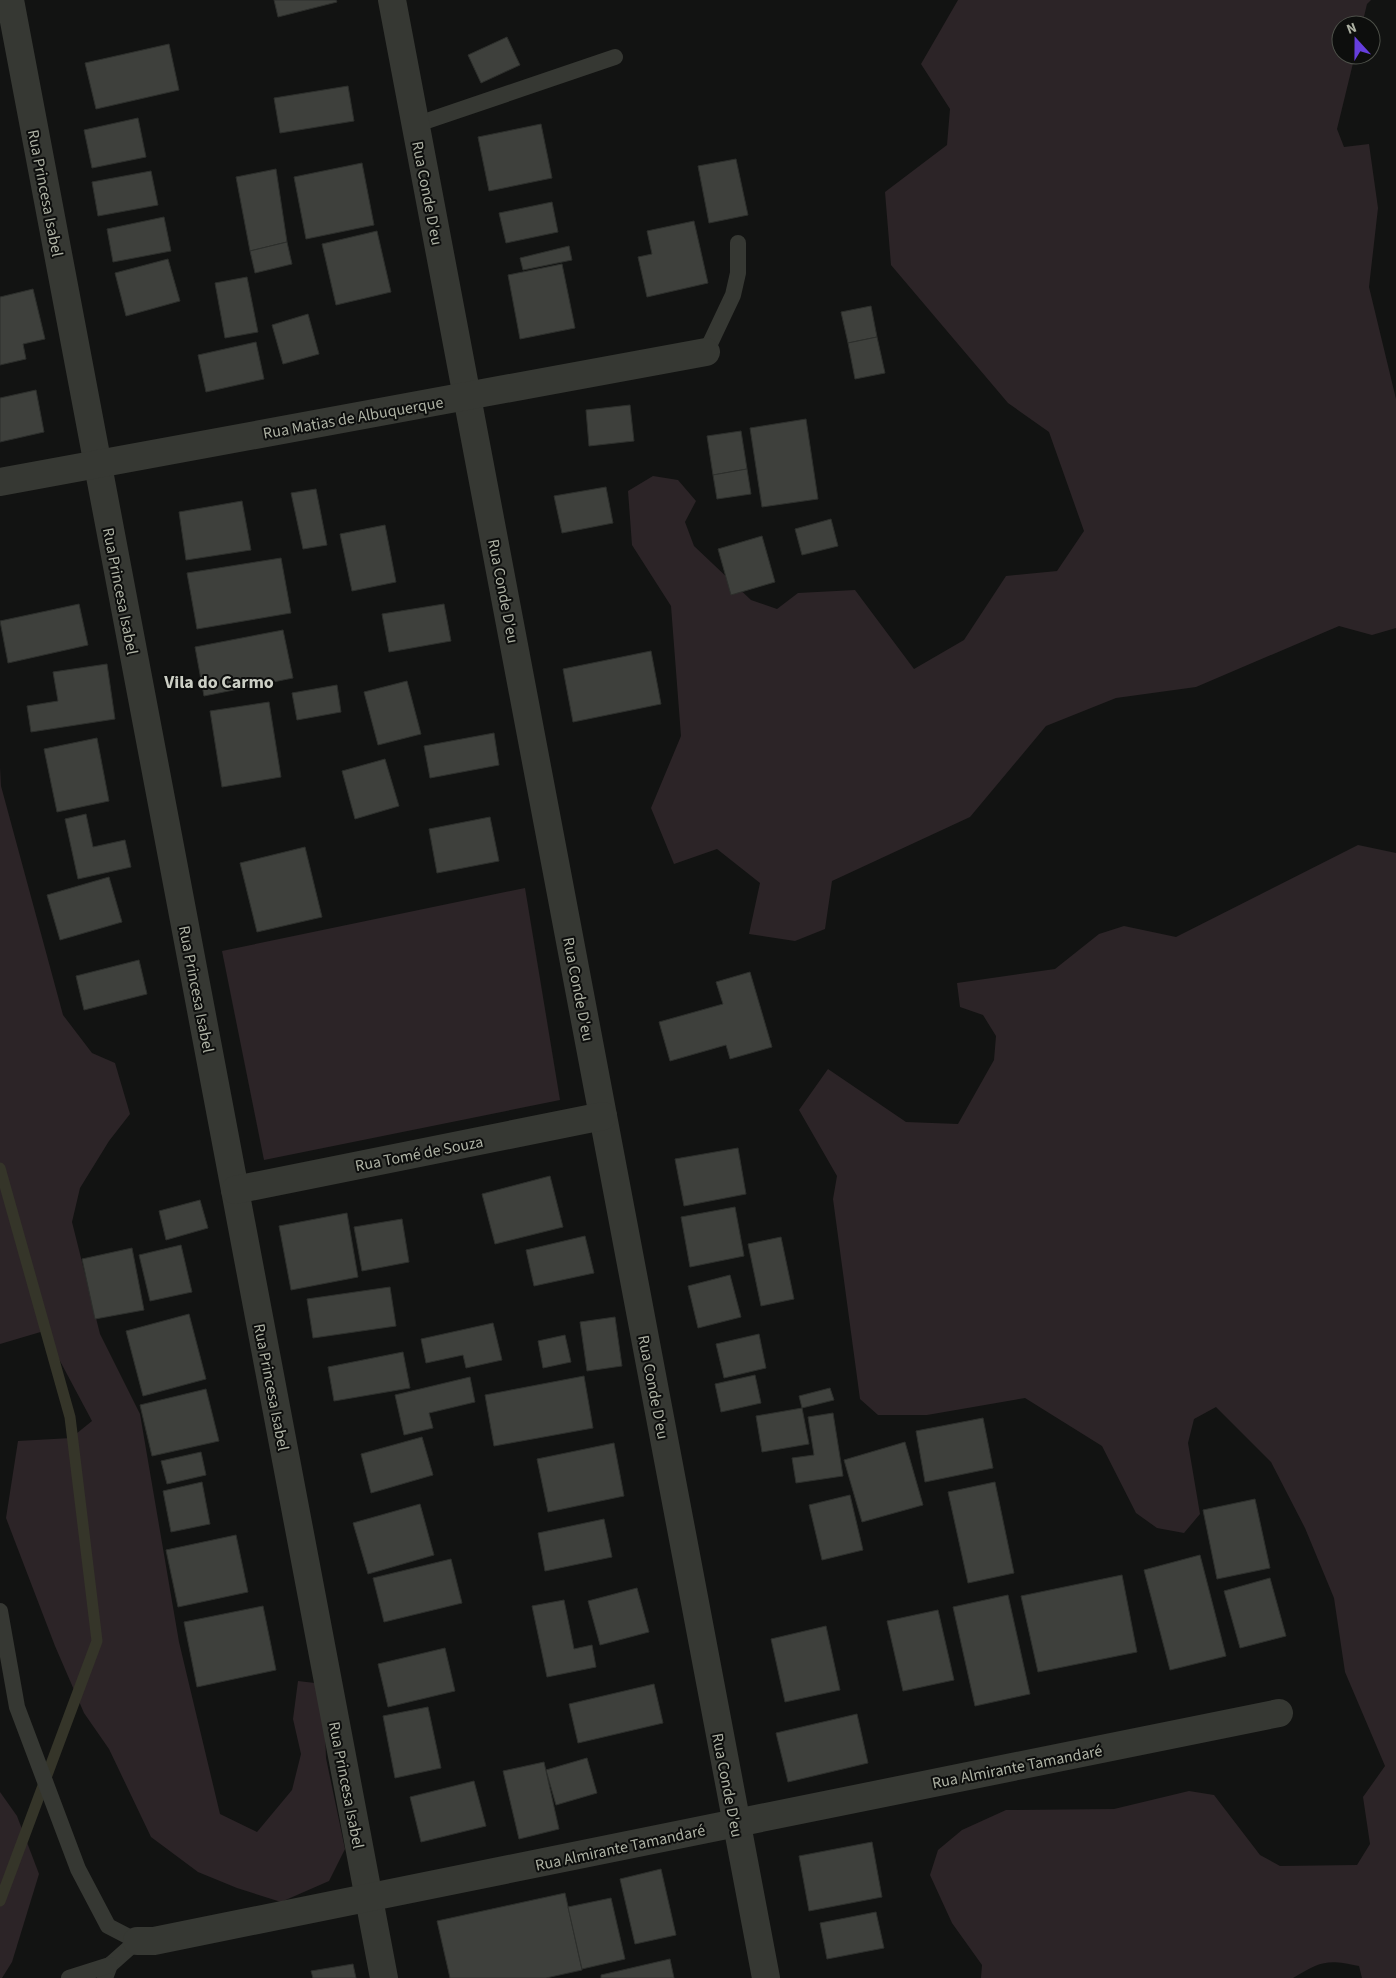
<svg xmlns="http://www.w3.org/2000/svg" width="1396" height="1978" font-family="'Source Sans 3',sans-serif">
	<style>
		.green { fill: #2c2427 }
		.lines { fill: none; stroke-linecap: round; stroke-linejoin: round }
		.stream { stroke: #353529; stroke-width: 11 }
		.building { fill: #3e403c; stroke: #2d2f2c }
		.service { stroke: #363833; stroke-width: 16 }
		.minor { stroke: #363833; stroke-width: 28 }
		.labels { text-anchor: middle; stroke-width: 4; stroke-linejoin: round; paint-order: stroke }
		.street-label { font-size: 16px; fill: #aeb2a4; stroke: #0d0e0d }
		.neighbourhood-label { font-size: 18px; font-weight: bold; fill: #cccfc5; stroke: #0d0e0d }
	</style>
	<rect width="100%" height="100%" fill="#121312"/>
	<!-- green -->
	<g class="green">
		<polygon points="958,0 1371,0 1367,4 1362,25 1341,25 1341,55 1355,55 1337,129 1344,147 1369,144 1378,208 1369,287 1396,399 1396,628 1372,635 1339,626 1196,687 1116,698 1046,726 970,817 832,881 825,929 795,941 749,934 760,883 717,849 674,864 651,808 681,736 671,606 632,545 628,491 653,476 678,480 696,501 685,522 694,546 751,600 777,609 798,593 855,590 914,669 964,640 1006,576 1057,571 1084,531 1049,432 1008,403 891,265 885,192 947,145 950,109 921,64"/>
		<polygon points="0,767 1,786 63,1015 92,1053 115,1063 130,1114 109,1141 80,1188 72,1222 100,1334 140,1414 179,1642 220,1814 257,1832 292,1790 301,1754 293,1719 298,1681 315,1683 324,1703 326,1758 345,1849 329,1881 281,1902 237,1888 198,1872 151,1837 109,1749 84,1713 55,1646 6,1518 18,1441 71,1438 92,1421 44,1331 0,1344"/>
		<path d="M1358,845L1396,853V1978H1362L1359,1966C1327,1959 1321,1961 1293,1978H981L982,1965L952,1923L930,1875L938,1850L962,1830L1006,1810L1114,1809L1189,1791L1214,1795L1260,1855L1280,1866L1357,1865L1370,1844L1363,1797L1385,1766L1345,1672L1334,1598L1305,1528L1271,1462L1216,1407L1194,1419L1188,1443L1200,1514L1184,1533L1157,1528L1136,1513L1102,1446L1025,1398L927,1415H878L860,1399L833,1199L837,1176L799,1110L828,1069L906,1122L958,1124L994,1060L996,1036L983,1015L960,1007L957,983L1055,969L1099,934L1124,926L1176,937Z"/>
		<polygon points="525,888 560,1100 264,1160 222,951"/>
		<polygon points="0,1792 17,1816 39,1874 12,1962 2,1978 0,1978"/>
	</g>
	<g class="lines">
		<!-- stream -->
		<polyline class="stream" points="0,1168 70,1417 97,1641 0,1901"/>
	</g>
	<!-- building -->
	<g class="building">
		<polygon points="274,0 336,0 337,2 278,17"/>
		<polygon points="507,37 520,65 481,83 468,55"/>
		<polygon points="169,44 179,90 96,109 85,63"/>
		<polygon points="348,86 354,121 280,133 274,98"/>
		<polygon points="138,118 146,157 92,168 84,130"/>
		<polygon points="541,124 552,178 489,191 478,137"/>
		<polygon points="736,159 748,215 709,223 698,166"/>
		<polygon points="362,163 374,225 306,239 294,177"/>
		<polygon points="276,169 287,242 250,251 236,177"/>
		<polygon points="151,171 158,205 98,216 92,182"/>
		<polygon points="552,202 558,232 506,243 499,213"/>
		<polygon points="164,217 171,251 113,262 107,229"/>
		<polygon points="694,221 708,283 647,297 638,257 652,254 647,231"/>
		<polygon points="377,231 391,292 336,305 322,244"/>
		<polygon points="287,242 292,264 255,273 250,251"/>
		<polygon points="569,246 572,260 523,270 520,258"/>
		<polygon points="168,259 180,301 126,316 115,273"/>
		<polygon points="562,264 575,328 520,339 508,275"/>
		<polygon points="247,277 258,332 225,338 215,283"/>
		<polygon points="33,289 45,339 23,344 26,359 0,365 0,297"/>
		<polygon points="871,306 877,337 848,343 841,312"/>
		<polygon points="308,314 319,354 283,364 272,325"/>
		<polygon points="877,337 885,373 855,379 848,343"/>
		<polygon points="256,342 264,379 206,392 198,355"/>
		<polygon points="36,390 44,432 0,442 0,398"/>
		<polygon points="630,405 634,441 589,446 586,410"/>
		<polygon points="806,419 818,499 762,507 750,428"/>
		<polygon points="741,431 747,469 713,475 707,436"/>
		<polygon points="747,469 751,494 717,499 713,475"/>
		<polygon points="606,487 613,523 562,533 554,496"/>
		<polygon points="316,489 327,545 303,549 291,493"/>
		<polygon points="242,501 251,550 186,560 179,512"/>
		<polygon points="831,519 838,546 802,555 795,529"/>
		<polygon points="385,525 396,582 352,591 340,534"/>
		<polygon points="762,536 775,582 731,595 718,549"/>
		<polygon points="281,558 291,613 197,629 187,573"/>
		<polygon points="79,604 88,645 8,663 0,621"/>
		<polygon points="444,604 451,641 389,652 382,614"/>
		<polygon points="283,630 293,678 204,696 195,647"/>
		<polygon points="651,651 661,704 573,722 563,669"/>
		<polygon points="107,664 115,719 31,732 27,706 58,701 53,672"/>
		<polygon points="407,681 421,734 378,745 364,692"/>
		<polygon points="337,685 341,712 297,720 292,693"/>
		<polygon points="269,702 281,777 222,787 210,711"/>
		<polygon points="494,733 499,765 430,778 424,746"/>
		<polygon points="97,738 109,801 57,812 44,749"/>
		<polygon points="385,759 399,806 355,819 342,771"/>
		<polygon points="86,814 93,847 125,840 131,867 78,879 65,819"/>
		<polygon points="490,817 499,861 437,873 429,829"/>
		<polygon points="305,847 322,917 257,932 240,863"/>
		<polygon points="109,877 122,922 60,940 47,895"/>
		<polygon points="139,960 147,994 84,1010 76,976"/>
		<polygon points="750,972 772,1047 730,1059 726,1045 670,1061 659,1022 723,1004 716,982"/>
		<polygon points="738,1148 746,1194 684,1206 675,1159"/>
		<polygon points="550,1176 563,1227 495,1244 482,1194"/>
		<polygon points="200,1200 208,1228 166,1240 159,1211"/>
		<polygon points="735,1207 744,1256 690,1267 681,1217"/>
		<polygon points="347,1213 358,1277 291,1290 279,1226"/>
		<polygon points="402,1219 409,1262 362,1271 354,1227"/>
		<polygon points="585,1236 594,1273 534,1286 526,1250"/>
		<polygon points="781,1237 794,1299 761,1306 748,1244"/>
		<polygon points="181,1245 192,1292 150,1301 139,1255"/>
		<polygon points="132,1248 144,1310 95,1319 82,1259"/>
		<polygon points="730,1275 741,1317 698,1328 688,1286"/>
		<polygon points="390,1287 396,1326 313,1338 307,1299"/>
		<polygon points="189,1314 206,1379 143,1396 126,1331"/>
		<polygon points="615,1317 622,1366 587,1371 580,1322"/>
		<polygon points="493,1323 502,1360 466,1368 463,1355 426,1363 421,1339"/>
		<polygon points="759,1334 766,1368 724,1378 716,1344"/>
		<polygon points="565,1335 571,1362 543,1368 538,1341"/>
		<polygon points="403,1352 410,1388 334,1401 328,1367"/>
		<polygon points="755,1375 761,1403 721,1412 715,1384"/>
		<polygon points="584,1376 593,1428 494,1446 485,1395"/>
		<polygon points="470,1377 475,1402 429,1413 433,1428 404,1435 395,1395"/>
		<polygon points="830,1388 834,1400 802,1408 799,1396"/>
		<polygon points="206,1389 219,1441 152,1456 140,1405"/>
		<polygon points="802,1408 809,1444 762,1452 756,1416"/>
		<polygon points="833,1413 843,1476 796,1483 792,1458 814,1455 808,1417"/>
		<polygon points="983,1418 993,1468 925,1482 916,1431"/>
		<polygon points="422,1437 433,1475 371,1493 361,1454"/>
		<polygon points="905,1442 923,1505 862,1522 844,1460"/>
		<polygon points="614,1443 624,1496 548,1512 537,1459"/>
		<polygon points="201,1452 206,1475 167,1484 161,1461"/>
		<polygon points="202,1482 210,1524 171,1532 163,1491"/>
		<polygon points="995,1482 1014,1573 968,1583 948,1492"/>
		<polygon points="850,1495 863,1550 822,1560 809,1505"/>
		<polygon points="1255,1499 1270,1568 1217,1579 1203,1510"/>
		<polygon points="420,1504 434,1555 368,1574 353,1523"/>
		<polygon points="604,1519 612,1557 545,1571 538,1533"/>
		<polygon points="236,1535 248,1592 178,1607 166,1550"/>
		<polygon points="1200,1555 1226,1656 1170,1670 1144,1570"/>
		<polygon points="451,1559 462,1603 384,1622 373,1578"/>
		<polygon points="1122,1575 1137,1652 1038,1672 1021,1596"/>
		<polygon points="1270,1578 1286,1636 1240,1648 1224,1591"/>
		<polygon points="637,1588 649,1632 600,1645 588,1601"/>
		<polygon points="1008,1595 1030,1694 975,1706 953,1607"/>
		<polygon points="564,1600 574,1649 592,1645 596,1667 547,1677 532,1606"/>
		<polygon points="263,1606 276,1670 197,1687 184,1622"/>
		<polygon points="938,1610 954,1680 903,1691 887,1621"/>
		<polygon points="826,1626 840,1690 785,1702 771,1639"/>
		<polygon points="445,1648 455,1691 388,1707 378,1664"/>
		<polygon points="654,1684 663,1723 578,1743 569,1704"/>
		<polygon points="428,1707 441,1768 395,1778 383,1716"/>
		<polygon points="857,1714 868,1763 788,1782 776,1733"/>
		<polygon points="587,1758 597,1793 556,1805 546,1770"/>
		<polygon points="544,1762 559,1829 519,1839 503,1771"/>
		<polygon points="474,1781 486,1826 421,1842 410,1797"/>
		<polygon points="872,1842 882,1897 809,1911 799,1856"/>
		<polygon points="661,1869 676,1935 635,1944 620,1879"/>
		<polygon points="565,1893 582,1970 546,1978 450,1978 437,1921"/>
		<polygon points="611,1898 625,1959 582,1969 568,1907"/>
		<polygon points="876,1912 884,1948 827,1959 820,1923"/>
		<polygon points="670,1959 674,1978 601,1978 601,1975"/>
		<polygon points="353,1964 356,1978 313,1978 311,1971"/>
	</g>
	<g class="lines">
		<!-- service -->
		<g class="service">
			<polyline points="415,125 615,57"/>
			<polyline points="706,352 733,295 738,273 738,243"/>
			<polyline points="0,1611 17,1707 78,1869 108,1926 137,1941 110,1965 105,1978"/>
			<polyline points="69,1978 110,1965"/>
		</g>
		<!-- minor -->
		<g class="minor">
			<polyline points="10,0 384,1978"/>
			<polyline points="392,0 766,1978"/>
			<polyline points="0,482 706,352"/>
			<polyline points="235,1190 603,1116"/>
			<polyline points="137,1941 154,1941 1279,1713"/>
		</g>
	</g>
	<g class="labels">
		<!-- street labels -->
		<g class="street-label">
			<text transform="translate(46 193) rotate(79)" y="6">Rua Princesa Isabel</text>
			<text transform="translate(428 193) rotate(79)" y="6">Rua Conde D'eu</text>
			<text transform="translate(353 417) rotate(-10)" y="6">Rua Matias de Albuquerque</text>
			<text transform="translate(121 591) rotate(79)" y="6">Rua Princesa Isabel</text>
			<text transform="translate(504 591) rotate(79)" y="6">Rua Conde D'eu</text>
			<text transform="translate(197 989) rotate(79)" y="6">Rua Princesa Isabel</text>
			<text transform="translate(579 989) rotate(79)" y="6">Rua Conde D'eu</text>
			<text transform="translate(419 1153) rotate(-11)" y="6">Rua Tomé de Souza</text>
			<text transform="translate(272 1387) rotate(79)" y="6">Rua Princesa Isabel</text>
			<text transform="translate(654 1387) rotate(79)" y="6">Rua Conde D'eu</text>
			<text transform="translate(1017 1766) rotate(-11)" y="6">Rua Almirante Tamandaré</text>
			<text transform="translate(347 1785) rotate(79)" y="6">Rua Princesa Isabel</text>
			<text transform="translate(728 1785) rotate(79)" y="6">Rua Conde D'eu</text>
			<text transform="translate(620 1847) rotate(-12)" y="6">Rua Almirante Tamandaré</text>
		</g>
		<!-- neighbourhood labels -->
		<g class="neighbourhood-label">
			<text x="219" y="688">Vila do Carmo</text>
		</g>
	</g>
	<!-- north arrow -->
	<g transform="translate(1356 40) rotate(339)"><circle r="24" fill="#0d0e0d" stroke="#4d5049"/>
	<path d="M0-4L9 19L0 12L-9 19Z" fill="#663ede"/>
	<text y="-8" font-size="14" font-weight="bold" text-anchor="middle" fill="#aeb2a4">N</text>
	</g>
</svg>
